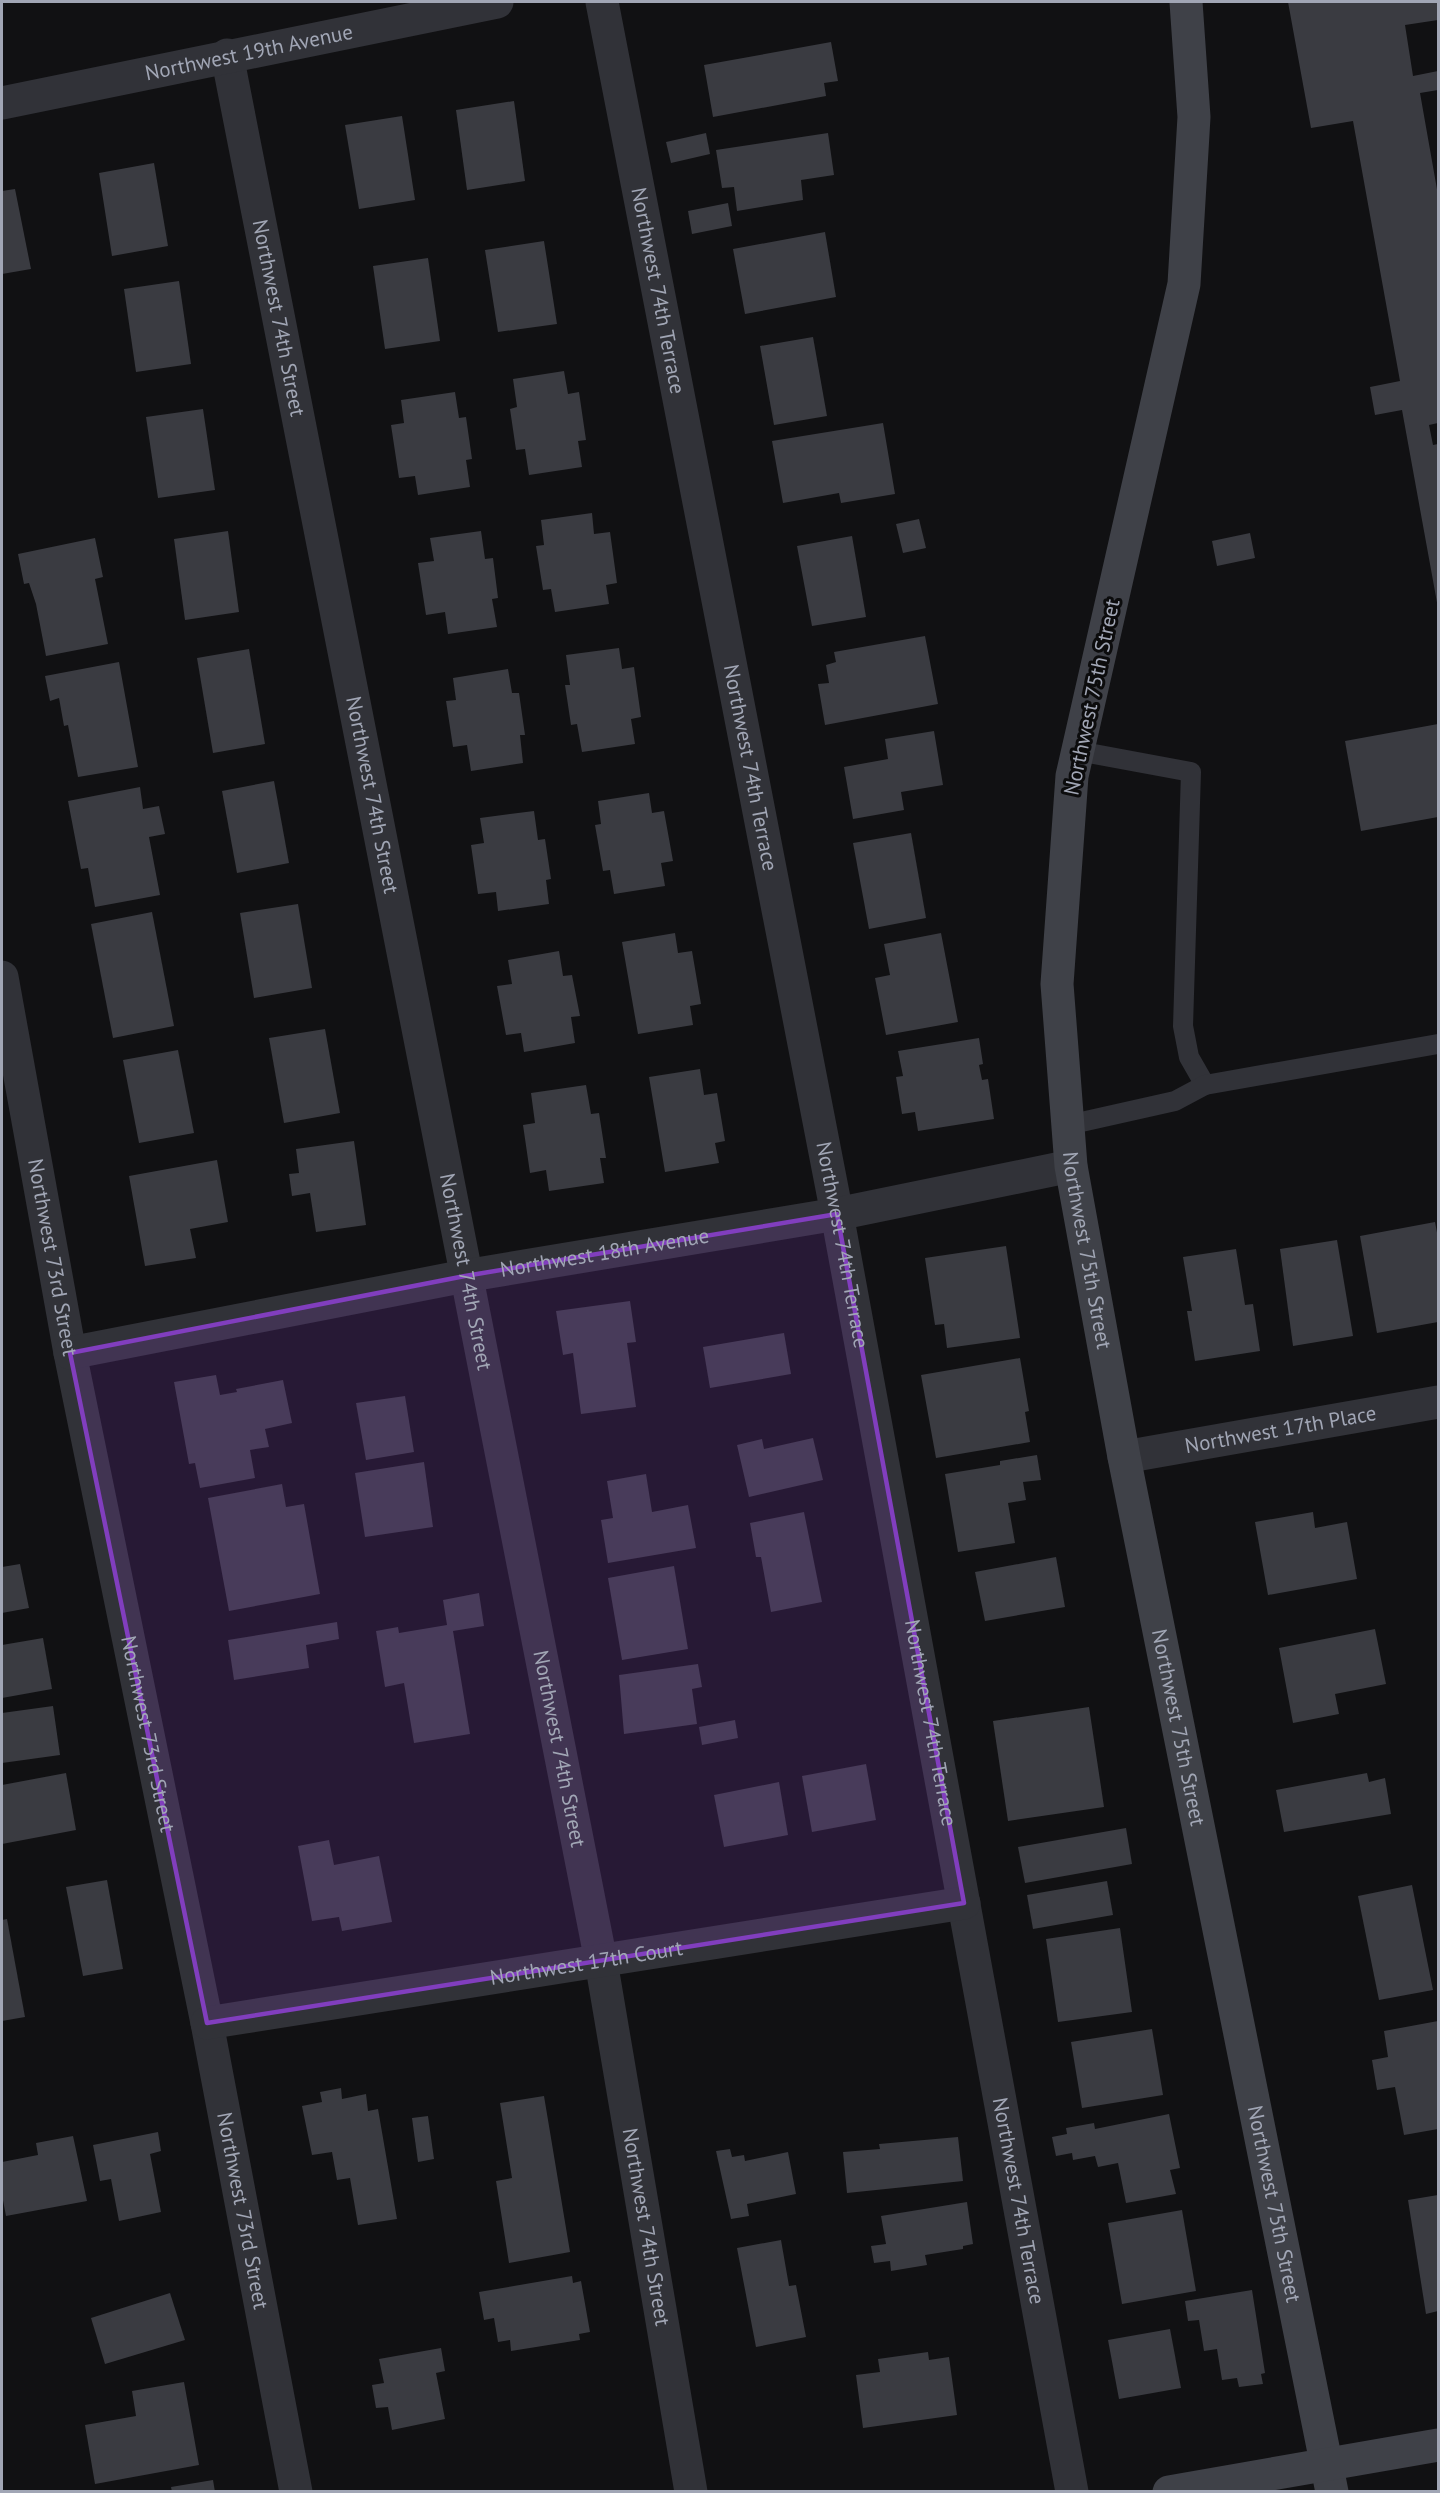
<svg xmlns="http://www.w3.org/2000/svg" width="1440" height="2493" font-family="'PT Sans',sans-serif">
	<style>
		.building { fill: #3a3b41 }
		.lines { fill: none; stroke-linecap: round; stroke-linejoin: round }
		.lane { stroke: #313238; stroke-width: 20 }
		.street { stroke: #313238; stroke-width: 33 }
		.secondary { stroke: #3f4148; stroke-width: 33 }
		.marked { fill: #813ebe; fill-opacity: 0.2; stroke: #813ebe; stroke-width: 4.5; stroke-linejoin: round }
		.labels { text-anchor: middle; stroke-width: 6; stroke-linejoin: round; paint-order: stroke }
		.street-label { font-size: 21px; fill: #a1a6b5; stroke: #0c0c0d }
	</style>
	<rect width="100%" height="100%" fill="#111113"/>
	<!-- building -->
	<g class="building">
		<polygon points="1288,2 1438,2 1438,20 1405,25 1413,76 1438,71 1438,90 1420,93 1438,195 1438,423 1429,425 1433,445 1438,444 1438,608 1402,410 1375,415 1370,387 1400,381 1353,121 1311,128"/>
		<polygon points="831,42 838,81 824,83 826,96 713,117 704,65"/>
		<polygon points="514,101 525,181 467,190 456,110"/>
		<polygon points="402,116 415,200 359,209 345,125"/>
		<polygon points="706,133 710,154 671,163 666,142"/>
		<polygon points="828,133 834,175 801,180 803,200 737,211 734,187 722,188 716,150"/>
		<polygon points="154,163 168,246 112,256 99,173"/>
		<polygon points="15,189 31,269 2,274 2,191"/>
		<polygon points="728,203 732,226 692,234 688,211"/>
		<polygon points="825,232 836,297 745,314 733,249"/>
		<polygon points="544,241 557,324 498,332 485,250"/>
		<polygon points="428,258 440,341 385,349 373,266"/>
		<polygon points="179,281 191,364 136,372 124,289"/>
		<polygon points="813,337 827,416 774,425 760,346"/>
		<polygon points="564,371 568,394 579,392 586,440 578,441 582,467 529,475 525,449 516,450 510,409 517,407 513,379"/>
		<polygon points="455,392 459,418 466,417 472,459 466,460 470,487 418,495 415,476 399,478 391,425 404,423 401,400"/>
		<polygon points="203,409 215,490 158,498 146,417"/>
		<polygon points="883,423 895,494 841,503 839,493 783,503 772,441"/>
		<polygon points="592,513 594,534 610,532 617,583 606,585 609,604 555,612 551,589 543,590 536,546 544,545 541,520"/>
		<polygon points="919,519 926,548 903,553 896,524"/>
		<polygon points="228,531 239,612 185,620 174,539"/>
		<polygon points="481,531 485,559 493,558 498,598 492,599 497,627 448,634 445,612 426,615 418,563 434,561 430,538"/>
		<polygon points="1250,533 1255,558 1217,566 1212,541"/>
		<polygon points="852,536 866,617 812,626 797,546"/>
		<polygon points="95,538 103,577 95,579 108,644 46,656 36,604 29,583 24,584 18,554"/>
		<polygon points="925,636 938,704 825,725 818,684 829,683 826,665 836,662 834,652"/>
		<polygon points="619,648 622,669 634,667 641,717 631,719 635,744 582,752 577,724 571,725 565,685 570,685 566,655"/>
		<polygon points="249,649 265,744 213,753 197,658"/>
		<polygon points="119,662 138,767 78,777 68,725 64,726 59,698 50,701 45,676"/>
		<polygon points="508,669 512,693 519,693 525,735 520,735 523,763 471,771 467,745 453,747 446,701 456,700 453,678"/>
		<polygon points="1438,724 1438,817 1361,831 1345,741"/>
		<polygon points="934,731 943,785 901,792 904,810 853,819 844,767 888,759 885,739"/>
		<polygon points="274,781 289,863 237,873 222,791"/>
		<polygon points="140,787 143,809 159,806 165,834 149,837 160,895 95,907 88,868 81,869 68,801"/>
		<polygon points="649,793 652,813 664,811 673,861 661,863 665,886 614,894 610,870 603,871 595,825 601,824 598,801"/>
		<polygon points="534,811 538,840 545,839 551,879 546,880 549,904 498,911 496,892 478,894 471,845 484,843 480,818"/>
		<polygon points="911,833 926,918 869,929 853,843"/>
		<polygon points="298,904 312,988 254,998 240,913"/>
		<polygon points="152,912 174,1026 113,1038 91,924"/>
		<polygon points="675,933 678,953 692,951 701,1004 690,1006 693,1025 638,1034 622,942"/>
		<polygon points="941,933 958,1022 886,1035 875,978 890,975 884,944"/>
		<polygon points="559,951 563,976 572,975 580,1016 571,1017 575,1043 524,1052 521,1033 506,1035 497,986 512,984 508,960"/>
		<polygon points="325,1029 340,1113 284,1123 269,1038"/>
		<polygon points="979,1038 983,1064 979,1065 982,1080 988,1079 994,1119 918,1131 915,1112 902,1114 896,1077 903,1076 898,1051"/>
		<polygon points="178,1050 194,1133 139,1143 123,1060"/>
		<polygon points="700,1069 704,1095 717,1093 725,1141 715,1143 719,1163 665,1172 649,1077"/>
		<polygon points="586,1085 591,1114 599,1113 606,1158 600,1158 604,1183 549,1191 546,1170 530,1173 523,1125 535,1123 531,1093"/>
		<polygon points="354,1141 366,1225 316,1232 310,1193 292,1196 289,1174 299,1173 296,1149"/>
		<polygon points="217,1160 228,1222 190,1229 196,1258 145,1266 129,1176"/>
		<polygon points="1435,1222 1438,1238 1438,1322 1377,1333 1360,1236"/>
		<polygon points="1337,1240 1353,1336 1293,1346 1280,1249"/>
		<polygon points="1006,1246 1020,1338 947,1348 944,1324 935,1325 925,1258"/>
		<polygon points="1236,1249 1245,1305 1253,1304 1260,1351 1195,1361 1187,1311 1192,1311 1183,1257"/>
		<polygon points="630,1301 636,1342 627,1343 636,1407 581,1414 573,1353 563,1355 556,1311"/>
		<polygon points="784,1333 791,1374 710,1388 703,1347"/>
		<polygon points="1020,1358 1029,1411 1025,1412 1030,1442 936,1458 921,1375"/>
		<polygon points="216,1375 220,1395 237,1392 236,1389 283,1380 292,1423 265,1429 269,1447 250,1450 255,1478 200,1488 195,1463 189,1464 174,1382"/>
		<polygon points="405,1396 414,1452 366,1460 356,1403"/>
		<polygon points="813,1438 823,1480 749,1497 737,1445 762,1439 764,1449"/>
		<polygon points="1037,1455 1041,1480 1023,1482 1026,1500 1008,1503 1015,1543 958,1552 945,1474 1000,1465 1000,1461"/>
		<polygon points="424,1462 433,1527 365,1537 355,1473"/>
		<polygon points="646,1474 652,1512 688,1505 696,1548 608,1563 601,1520 613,1518 607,1481"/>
		<polygon points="282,1484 286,1507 304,1504 320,1594 229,1611 208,1498"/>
		<polygon points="804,1512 822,1602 771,1612 761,1557 756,1557 750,1523"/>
		<polygon points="1313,1512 1315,1528 1347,1522 1357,1579 1268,1595 1255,1522"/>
		<polygon points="1056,1557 1065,1607 985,1621 975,1572"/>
		<polygon points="20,1564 29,1608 2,1613 2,1567"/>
		<polygon points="674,1566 688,1649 622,1660 608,1578"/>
		<polygon points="479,1593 484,1626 453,1631 470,1734 414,1743 404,1683 385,1687 376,1631 398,1627 399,1633 447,1625 443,1600"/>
		<polygon points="337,1622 339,1639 306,1645 309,1668 234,1680 228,1640"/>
		<polygon points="1375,1629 1386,1684 1335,1694 1339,1714 1293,1723 1279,1648"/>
		<polygon points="43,1638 52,1689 2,1698 2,1645"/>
		<polygon points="698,1664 702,1687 692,1689 697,1724 624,1734 619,1675"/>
		<polygon points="53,1706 60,1755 2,1763 2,1713"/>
		<polygon points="1089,1707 1104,1807 1008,1821 993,1721"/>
		<polygon points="735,1720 738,1738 702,1745 699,1727"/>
		<polygon points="866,1764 876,1820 812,1832 802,1776"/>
		<polygon points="66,1773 76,1830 2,1844 2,1785"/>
		<polygon points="1367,1773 1369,1782 1385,1778 1391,1814 1284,1832 1276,1790"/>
		<polygon points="779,1782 788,1835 724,1847 714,1795"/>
		<polygon points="1126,1828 1132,1864 1025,1883 1018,1847"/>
		<polygon points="329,1840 334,1865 379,1856 392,1922 342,1931 339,1917 312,1921 298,1846"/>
		<polygon points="107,1880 123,1969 83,1976 66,1887"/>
		<polygon points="1107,1881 1113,1915 1033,1929 1027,1895"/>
		<polygon points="1412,1885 1433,1990 1379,2000 1358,1896"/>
		<polygon points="7,1919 25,2017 2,2021 2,1920"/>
		<polygon points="1120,1928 1132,2012 1058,2022 1046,1939"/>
		<polygon points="1438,2021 1438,2129 1404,2135 1395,2087 1377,2090 1372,2060 1388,2057 1384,2031"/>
		<polygon points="1152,2029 1163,2095 1082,2108 1071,2042"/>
		<polygon points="341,2088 342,2099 366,2094 368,2111 378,2109 397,2219 358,2225 350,2178 337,2180 332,2152 312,2155 302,2106 322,2102 320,2092"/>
		<polygon points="544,2096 570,2252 509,2263 496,2181 512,2178 500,2103"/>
		<polygon points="1169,2114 1180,2168 1170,2170 1176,2194 1126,2203 1118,2163 1098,2167 1095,2156 1073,2160 1072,2153 1056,2156 1052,2137 1067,2134 1066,2128 1094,2123 1095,2129"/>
		<polygon points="428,2116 434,2159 418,2162 412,2118"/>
		<polygon points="158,2132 161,2151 150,2154 161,2212 119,2221 111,2179 100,2181 93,2145"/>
		<polygon points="73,2136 87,2201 6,2216 2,2195 2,2162 38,2155 36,2143"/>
		<polygon points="958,2137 963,2181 847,2193 843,2152 880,2149 879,2144"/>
		<polygon points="730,2149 732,2157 744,2155 745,2161 788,2152 796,2194 747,2204 749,2216 731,2219 716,2151"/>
		<polygon points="1438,2195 1438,2311 1426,2314 1408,2200"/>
		<polygon points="967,2202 973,2244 963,2246 963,2249 925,2255 927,2265 891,2271 890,2261 874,2263 871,2246 886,2244 881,2216"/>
		<polygon points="1182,2210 1196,2291 1122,2304 1108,2223"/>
		<polygon points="781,2240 789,2286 796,2285 806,2337 756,2347 737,2248"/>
		<polygon points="572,2276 573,2283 581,2281 590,2332 579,2334 580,2340 511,2351 510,2340 498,2342 494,2318 484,2320 479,2292"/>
		<polygon points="1252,2290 1265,2373 1261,2374 1263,2384 1239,2387 1237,2378 1222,2380 1217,2349 1204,2351 1199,2320 1188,2321 1185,2301"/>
		<polygon points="170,2293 185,2340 105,2364 91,2318"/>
		<polygon points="1170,2329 1181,2388 1119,2399 1108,2340"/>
		<polygon points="441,2348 445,2371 436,2373 445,2419 392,2430 388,2407 376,2408 372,2385 384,2383 379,2359"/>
		<polygon points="928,2352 929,2360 949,2357 957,2415 863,2428 856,2375 880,2372 878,2359"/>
		<polygon points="184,2382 199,2465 95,2484 85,2425 136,2416 132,2391"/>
		<polygon points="213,2480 215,2492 172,2492 171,2487"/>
	</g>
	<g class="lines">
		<!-- lane -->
		<g class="lane">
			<polyline points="1078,751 1191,772 1183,1026 1189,1057 1205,1085"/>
			<polyline points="1068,1125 1175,1101 1205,1085 1438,1044"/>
		</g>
		<!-- street -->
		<g class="street">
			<path id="s1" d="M602,2L837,1214L1072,2492"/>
			<path id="s2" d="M227,55L601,1961L691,2492"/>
			<path id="s3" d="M2,103L497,2"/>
			<path id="s4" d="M2,977L70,1353L207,2023L296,2492"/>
			<path id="s5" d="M70,1353L465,1276L837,1214L1071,1166"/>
			<path id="s6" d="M1124,1457L1438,1402"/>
			<path id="s7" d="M207,2023L964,1903"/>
		</g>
		<!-- secondary -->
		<g class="secondary">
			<path id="s8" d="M1186,2L1194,117L1184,284L1072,776L1057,984L1071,1166L1124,1457L1332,2492"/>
			<polyline points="1169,2492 1438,2445"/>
		</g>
	</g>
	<!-- marked area -->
	<path class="marked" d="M837,1214L964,1903L207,2023L70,1353L465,1276Z"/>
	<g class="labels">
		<!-- street labels -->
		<g class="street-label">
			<text dy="7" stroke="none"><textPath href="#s3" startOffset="252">Northwest 19th Avenue</textPath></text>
			<text dy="7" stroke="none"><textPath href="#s1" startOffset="294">Northwest 74th Terrace</textPath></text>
			<text dy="7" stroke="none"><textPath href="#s2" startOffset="268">Northwest 74th Street</textPath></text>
			<text transform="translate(1092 697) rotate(-78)" y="7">Northwest 75th Street</text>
			<text dy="7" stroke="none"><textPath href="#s1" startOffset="780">Northwest 74th Terrace</textPath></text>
			<text dy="7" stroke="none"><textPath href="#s2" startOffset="754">Northwest 74th Street</textPath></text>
			<text dy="7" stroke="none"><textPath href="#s1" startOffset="1266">Northwest 74th Terrace</textPath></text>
			<text dy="7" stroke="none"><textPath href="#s8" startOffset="1264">Northwest 75th Street</textPath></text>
			<text dy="7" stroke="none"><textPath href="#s5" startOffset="544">Northwest 18th Avenue</textPath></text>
			<text dy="7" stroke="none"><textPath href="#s4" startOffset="285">Northwest 73rd Street</textPath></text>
			<text dy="7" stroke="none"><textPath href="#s2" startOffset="1240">Northwest 74th Street</textPath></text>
			<text dy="7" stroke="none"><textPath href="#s6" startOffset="159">Northwest 17th Place</textPath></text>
			<text dy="7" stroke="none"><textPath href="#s1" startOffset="1752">Northwest 74th Terrace</textPath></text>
			<text dy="7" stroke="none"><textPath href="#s8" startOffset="1750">Northwest 75th Street</textPath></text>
			<text dy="7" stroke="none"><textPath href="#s4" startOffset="771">Northwest 73rd Street</textPath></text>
			<text dy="7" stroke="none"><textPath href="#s2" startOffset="1726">Northwest 74th Street</textPath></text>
			<text dy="7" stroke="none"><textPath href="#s7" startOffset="384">Northwest 17th Court</textPath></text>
			<text dy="7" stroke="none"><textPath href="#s1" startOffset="2238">Northwest 74th Terrace</textPath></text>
			<text dy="7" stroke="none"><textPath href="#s8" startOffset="2236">Northwest 75th Street</textPath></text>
			<text dy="7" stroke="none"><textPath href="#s4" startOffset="1257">Northwest 73rd Street</textPath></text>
			<text dy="7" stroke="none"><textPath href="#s2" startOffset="2212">Northwest 74th Street</textPath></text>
		</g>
	</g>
	<!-- border -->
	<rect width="1440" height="2493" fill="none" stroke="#a1a6b5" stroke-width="6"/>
</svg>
